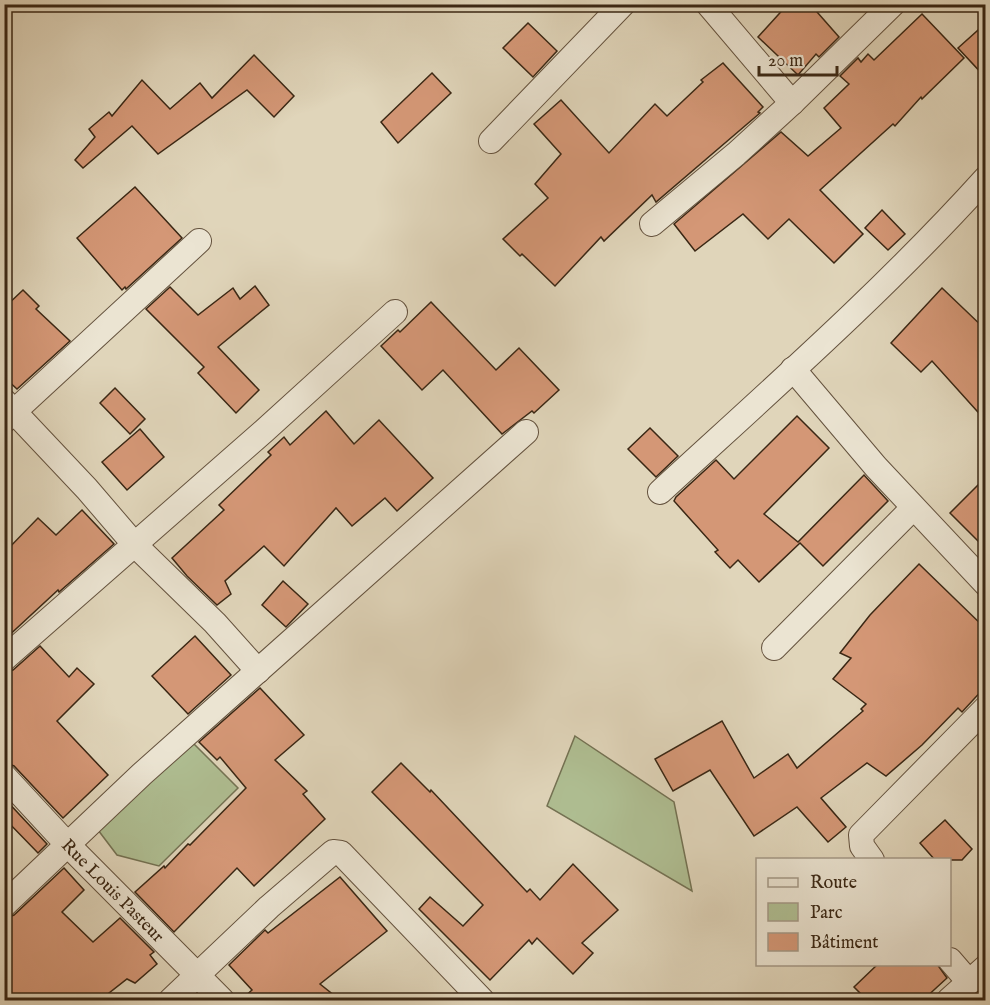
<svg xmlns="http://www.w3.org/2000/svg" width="990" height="1005" font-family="'IM FELL English',serif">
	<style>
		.green { fill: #afbe92; stroke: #747253; stroke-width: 1.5 }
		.building { fill: #d49776; stroke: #3a2714; stroke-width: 1.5 }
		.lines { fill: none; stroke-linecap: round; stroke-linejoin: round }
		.street-casing { stroke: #64523e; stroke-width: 26 }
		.street { stroke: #ebe4d2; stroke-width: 24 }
		.labels { text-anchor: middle; stroke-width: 5; stroke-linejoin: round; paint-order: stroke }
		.street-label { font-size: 18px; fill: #3a2714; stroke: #ebe4d2 }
	</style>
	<rect width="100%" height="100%" fill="#e0d5ba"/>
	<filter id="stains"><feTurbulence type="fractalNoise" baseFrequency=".00333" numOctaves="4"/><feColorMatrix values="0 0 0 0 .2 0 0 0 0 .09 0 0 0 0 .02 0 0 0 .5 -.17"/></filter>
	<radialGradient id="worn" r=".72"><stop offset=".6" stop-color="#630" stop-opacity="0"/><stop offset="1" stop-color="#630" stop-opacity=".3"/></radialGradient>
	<!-- green -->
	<g class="green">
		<polygon points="575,736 674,802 692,891 547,806"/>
		<polygon points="191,741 238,788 159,866 117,855 95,826"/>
	</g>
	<!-- building -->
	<g class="building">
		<polygon points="788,4 810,4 839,37 819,57 816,54 798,75 758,37"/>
		<polygon points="922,14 964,58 922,99 921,97 895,126 893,124 820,190 863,234 834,263 789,219 768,239 743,214 695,251 674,224 781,132 808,156 841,128 824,108 849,84 840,76 858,58 861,62 868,54 874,60"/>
		<polygon points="528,23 557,51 533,77 503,48"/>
		<polygon points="986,23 986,78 958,48"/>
		<polygon points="254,55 294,96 274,117 247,90 158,154 132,126 83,168 75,160 95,137 89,129 109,112 112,116 142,80 170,109 200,83 212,98"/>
		<polygon points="723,63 763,107 758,112 760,113 656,202 652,195 604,241 601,237 555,286 522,254 520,256 503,239 548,198 535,184 561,154 534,124 561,100 609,153 655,104 667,116 703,82 701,80"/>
		<polygon points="432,73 451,93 398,143 381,122"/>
		<polygon points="135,187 182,238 126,289 125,287 122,290 77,238"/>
		<polygon points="882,210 905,234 888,250 865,228"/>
		<polygon points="255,286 269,305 218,347 259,390 236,413 198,373 204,367 146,309 170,287 198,315 233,288 240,299"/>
		<polygon points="942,288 986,330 986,421 932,361 921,372 891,343"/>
		<polygon points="23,290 39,306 36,309 70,341 17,389 4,377 4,308"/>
		<polygon points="431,302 496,370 519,348 559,390 534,413 532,411 502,434 443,370 422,390 381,346 398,330 400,332"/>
		<polygon points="115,388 145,419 130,434 100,403"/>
		<polygon points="326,411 354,444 379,420 433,478 397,511 385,498 352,526 336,508 284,566 264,546 225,581 231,594 217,605 187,576 172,558 224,510 219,505 271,455 268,452 284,437 290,445"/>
		<polygon points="797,416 829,448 764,514 798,542 864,475 888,501 823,566 800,543 759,582 738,560 730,568 715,552 718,550 674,501 676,497 716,460 734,479"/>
		<polygon points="650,428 678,456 656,477 628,449"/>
		<polygon points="140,429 164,457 127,490 102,462"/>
		<polygon points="986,477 986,549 950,513"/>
		<polygon points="82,510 114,544 59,592 58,590 4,640 4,553 38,518 56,535"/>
		<polygon points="919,564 986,629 986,686 962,712 958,708 922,745 886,776 867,763 821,798 846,827 828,842 797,807 754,836 710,770 673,791 655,759 722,721 754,778 788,754 797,768 863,711 861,709 866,704 833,679 851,658 840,653 870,615"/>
		<polygon points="283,581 308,604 286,627 262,605"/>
		<polygon points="195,636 231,675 188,714 152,676"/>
		<polygon points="40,646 69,677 77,668 94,684 57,721 108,775 63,818 14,766 4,762 4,673 13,670"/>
		<polygon points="260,688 304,735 275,760 307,791 303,794 325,819 254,886 237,868 174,932 135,892 164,866 165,868 188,844 190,845 246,788 220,757 217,760 199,742"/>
		<polygon points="401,763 430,792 431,790 527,892 530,889 540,900 573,864 618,910 582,943 593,953 573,974 537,938 532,944 529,940 490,980 419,909 430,897 463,926 483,905 372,792"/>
		<polygon points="4,798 47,844 38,853 4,818"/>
		<polygon points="945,820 972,849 962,860 935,860 920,843"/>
		<polygon points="64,868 84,890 62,912 93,942 120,918 154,952 150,955 157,964 135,983 127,979 100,1000 4,1000 4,919 14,915"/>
		<polygon points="340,877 387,931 320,984 340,1000 241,1000 252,990 229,965 265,930 268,933"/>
		<polygon points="878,964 937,964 947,978 923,1000 867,1000 854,987"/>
	</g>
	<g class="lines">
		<!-- street casing -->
		<g class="street-casing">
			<g id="street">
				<polyline points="708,4 792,103"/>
				<polyline points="491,141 623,4"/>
				<polyline points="652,224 736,154 792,103 893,4"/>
				<polyline points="793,369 876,467 986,584"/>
				<polyline points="4,401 87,489 135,545 215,623 258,671"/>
				<polyline points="4,421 199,241"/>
				<path d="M660,492C771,390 885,290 986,178"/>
				<polyline points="774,648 913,508"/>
				<polyline points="4,659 264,431 395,312"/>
				<path id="s1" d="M4,776L67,844L222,1000"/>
				<polyline points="872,860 862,846 861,835 986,708"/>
				<polyline points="4,905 142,774 526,432"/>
				<polyline points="950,960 969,982"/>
				<polyline points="171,1000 269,907 333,852 341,853 482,1000"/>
				<polyline points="949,1000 986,967"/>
			</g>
		</g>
		<!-- street -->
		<use href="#street" class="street"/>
	</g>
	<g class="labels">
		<!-- street labels -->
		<g class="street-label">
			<text dy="6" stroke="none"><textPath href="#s1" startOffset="158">Rue Louis Pasteur</textPath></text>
		</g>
	</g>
	<!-- margin -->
	<rect width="990" height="1005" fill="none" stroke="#e0d5ba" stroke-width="24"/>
	<rect x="6" y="6" width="978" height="993" fill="none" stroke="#3a2714" stroke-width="3"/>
	<rect x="12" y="12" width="966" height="981" fill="none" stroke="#3a2714" stroke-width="1.5"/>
	<!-- legend -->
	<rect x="756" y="858" width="195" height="108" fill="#ebe4d2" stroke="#a49886" stroke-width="1.5"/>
	<rect x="768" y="878" width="30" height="9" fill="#ebe4d2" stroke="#a49886" stroke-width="1.5"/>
	<text x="810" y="888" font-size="18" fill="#3a2714">Route</text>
	<rect x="768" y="903" width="30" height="18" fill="#afbe92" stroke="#a49886" stroke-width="1.5"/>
	<text x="810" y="918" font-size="18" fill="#3a2714">Parc</text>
	<rect x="768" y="933" width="30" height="18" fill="#d49776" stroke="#a49886" stroke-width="1.5"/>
	<text x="810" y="948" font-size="18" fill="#3a2714">Bâtiment</text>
	<!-- scale -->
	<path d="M759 66v9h78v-9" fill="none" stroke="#3a2714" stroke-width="3"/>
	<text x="768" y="66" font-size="18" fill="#3a2714" stroke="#ebe4d2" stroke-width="4.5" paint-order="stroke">20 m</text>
	<rect width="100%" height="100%" filter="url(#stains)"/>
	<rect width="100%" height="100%" fill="url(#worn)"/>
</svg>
